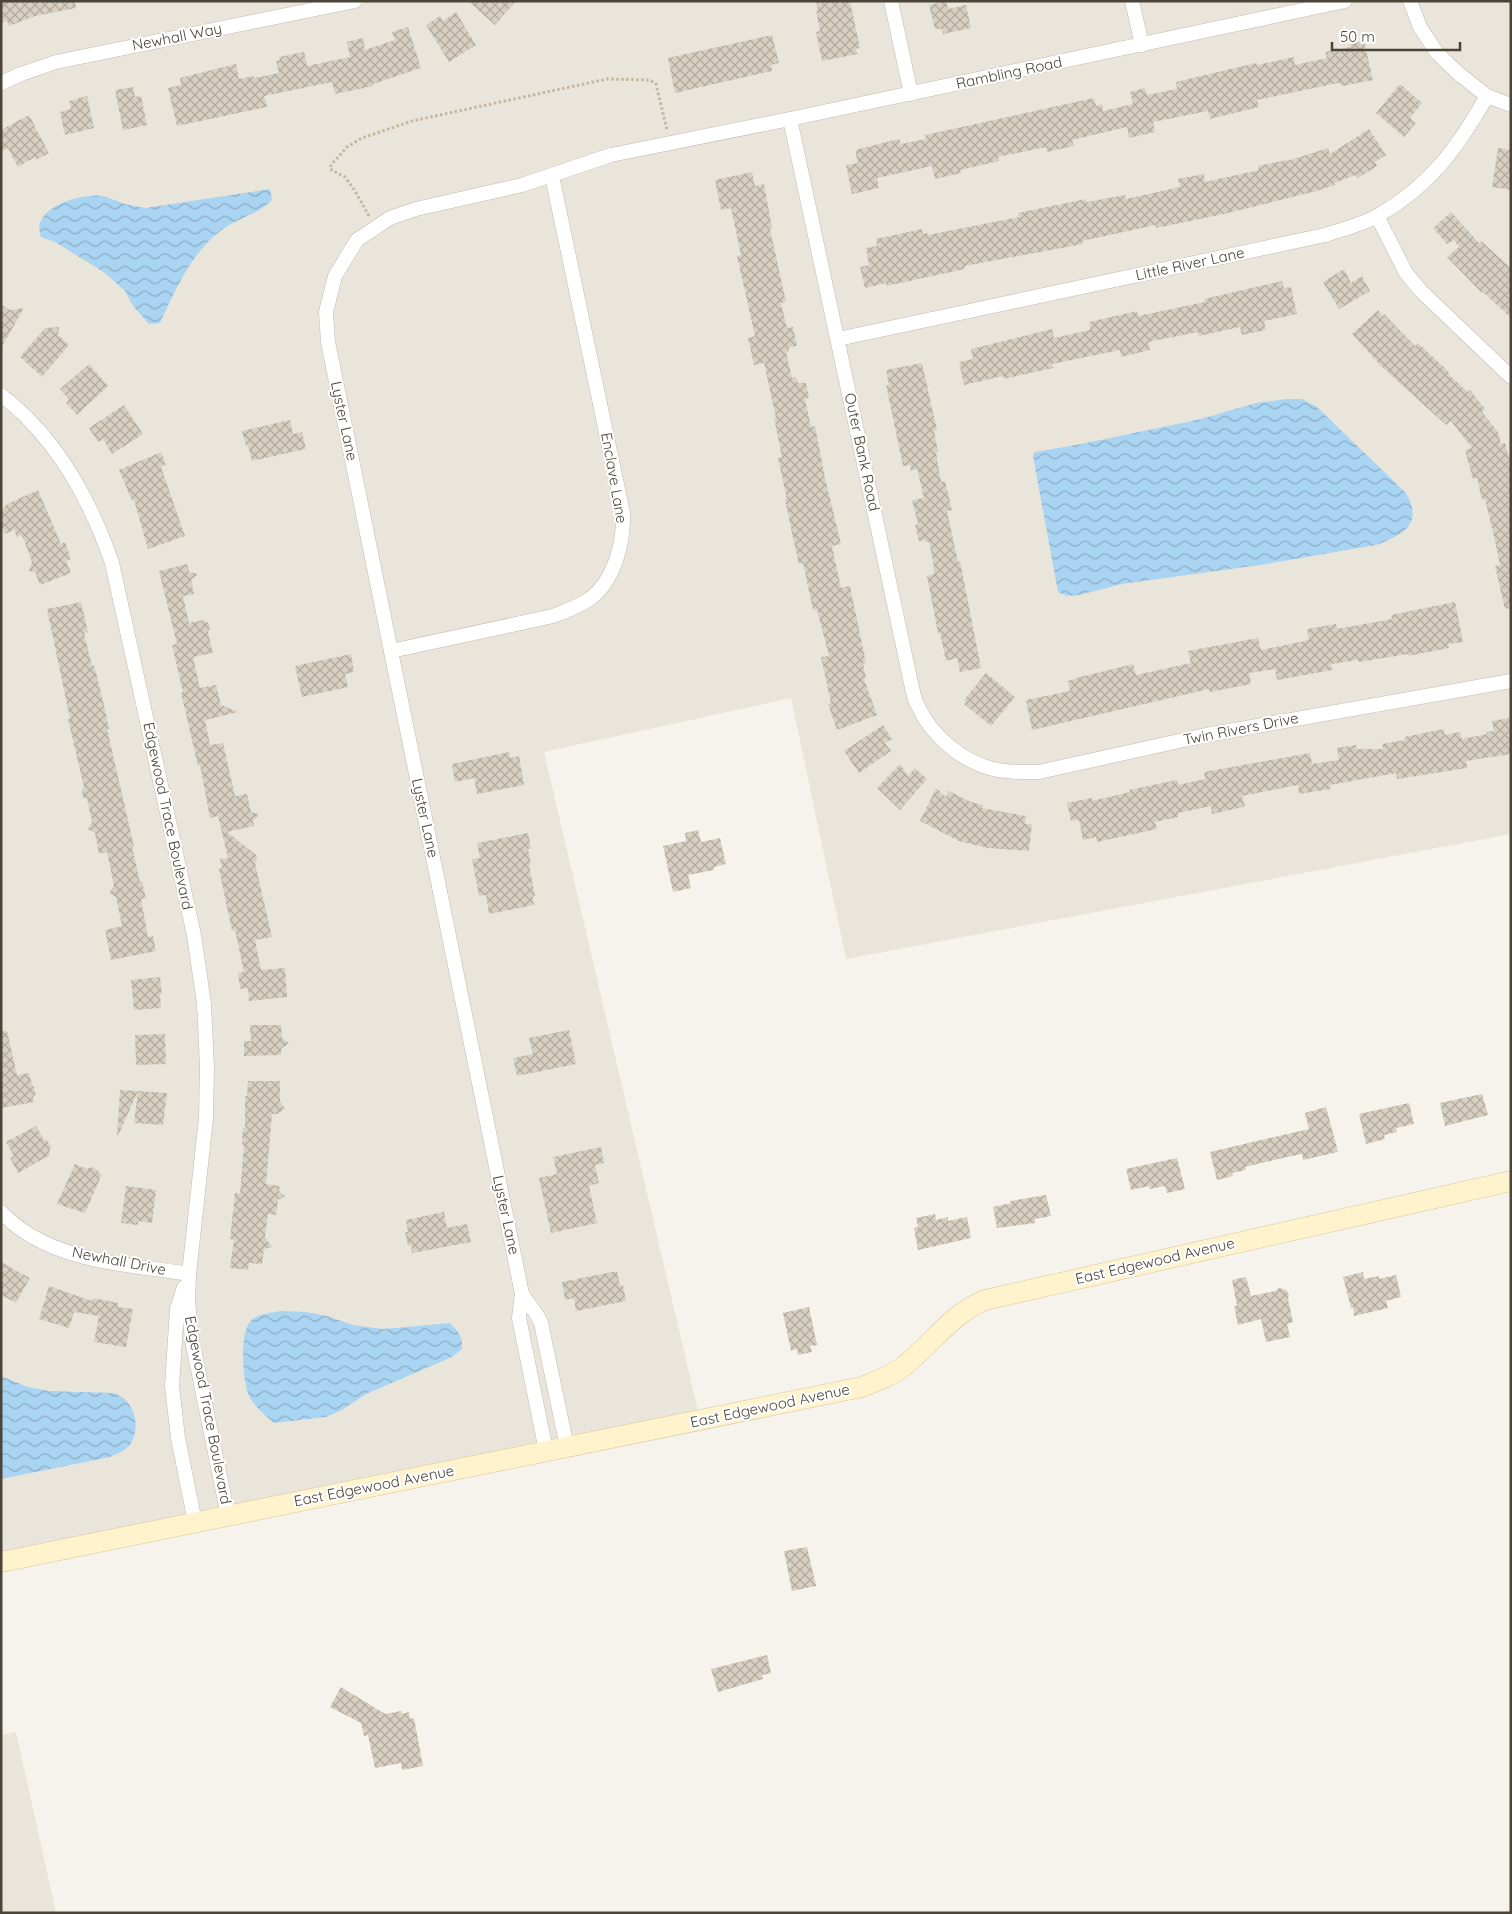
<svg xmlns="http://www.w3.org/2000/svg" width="1512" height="1914" font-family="Quicksand,sans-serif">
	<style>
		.residential { fill: #eae5da }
		.water { fill: url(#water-waves) }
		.building { fill: url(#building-cross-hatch) }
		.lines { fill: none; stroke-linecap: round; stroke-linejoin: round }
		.minor-casing { stroke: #c2bbae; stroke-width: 15 }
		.secondary-casing { stroke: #d6c79b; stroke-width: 21 }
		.path { stroke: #c4b79f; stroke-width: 3; stroke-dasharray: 2.5 2.5; stroke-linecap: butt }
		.minor { stroke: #fff; stroke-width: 14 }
		.secondary { stroke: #fff3cd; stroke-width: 20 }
		.labels { text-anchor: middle; stroke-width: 4; stroke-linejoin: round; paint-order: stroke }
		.street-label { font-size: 15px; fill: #4b4439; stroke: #fff }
	</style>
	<defs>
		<pattern id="water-waves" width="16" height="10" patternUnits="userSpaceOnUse" patternTransform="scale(1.25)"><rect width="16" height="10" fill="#a9d4f2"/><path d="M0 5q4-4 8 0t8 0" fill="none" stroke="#8caec5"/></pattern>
		<pattern id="building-cross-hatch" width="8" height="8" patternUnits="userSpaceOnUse" patternTransform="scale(1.25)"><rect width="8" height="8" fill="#d8cfc1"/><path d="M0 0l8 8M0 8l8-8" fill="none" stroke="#b1aa9e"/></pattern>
	</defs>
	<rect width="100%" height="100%" fill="#f6f3ec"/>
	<!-- residential -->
	<g class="residential">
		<polygon points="1,1 1511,1 1511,834 846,959 791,698 544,752 700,1420 1,1561"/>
		<polygon points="16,1732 56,1913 1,1913 1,1735"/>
	</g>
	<!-- water -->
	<g class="water">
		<path d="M270,189L272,200C258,215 236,218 219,232C190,255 175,291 160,323L149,324L133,306L125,291L105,273L55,242L41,237C39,231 38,225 42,219C51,202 87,193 104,196C110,198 116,201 122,203C130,206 138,206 145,208Z"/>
		<path d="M1286,399H1302L1317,407L1406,493C1424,524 1403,535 1376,545L1260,565L1122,584L1079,595L1067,596L1058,592L1033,456L1035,452L1081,444L1201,419L1256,403Z"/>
		<path d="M281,1311L306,1312L327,1316L353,1325L383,1329L450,1323C459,1332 463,1337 462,1349L452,1357L366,1394L342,1410L326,1417L274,1423C266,1416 255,1407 250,1398C242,1384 240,1336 249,1323C255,1314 270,1313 281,1311Z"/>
		<path d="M1,1376L28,1387L49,1391L113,1393C134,1398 142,1427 130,1445C125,1451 116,1454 110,1457L1,1479Z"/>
	</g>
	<!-- building -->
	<g class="building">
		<polygon points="1,1 75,1 76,8 35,16 9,26 7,21 1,23"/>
		<polygon points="468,1 516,1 495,25"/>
		<polygon points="816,1 850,1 860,48 856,49 857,54 822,61 816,32 820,31 816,10 818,10"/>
		<polygon points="946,1 948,9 966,5 971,28 943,34 942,29 935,29 929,5"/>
		<polygon points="456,12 476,45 449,62 426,25 440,16 443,21"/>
		<polygon points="408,27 421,68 373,84 373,86 335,94 332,82 264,96 267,107 177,126 168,88 181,85 180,78 236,64 239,79 253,76 254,78 279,73 276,61 280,60 279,57 304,52 307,66 350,57 347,42 363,38 365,50 395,40 392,32"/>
		<polygon points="772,35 779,63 771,65 772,71 675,93 668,58"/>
		<polygon points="1364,41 1373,80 1343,86 1338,83 1257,100 1259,107 1210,119 1208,111 1153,122 1155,132 1129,138 1127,127 1072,140 1074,146 1047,152 1046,147 998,157 999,161 960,170 961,173 935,179 932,166 877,178 879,188 852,194 846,165 858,163 855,150 899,139 901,144 926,139 925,135 1094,98 1096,106 1102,104 1103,111 1133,104 1130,92 1145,88 1147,95 1177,89 1176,82 1256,63 1257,65 1294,57 1295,65 1327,58 1325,52 1350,47 1350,44"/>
		<polygon points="1400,84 1422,103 1410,118 1416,123 1404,137 1376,113"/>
		<polygon points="133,87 135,97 141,96 147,125 123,130 115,90"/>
		<polygon points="87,96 94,128 65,135 60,112 71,109 69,101"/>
		<polygon points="29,115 49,153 36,160 35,157 18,167 8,148 1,152 1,130"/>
		<polygon points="1369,129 1386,155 1375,162 1377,166 1358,178 1356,175 1334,183 1335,185 1317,191 1224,214 1156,228 1156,225 1082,241 1083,244 965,266 965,269 886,286 886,283 865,288 860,267 869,265 866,248 877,246 876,239 922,229 923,234 928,233 928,235 1019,217 1018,213 1086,199 1087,202 1125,195 1126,199 1180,187 1178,179 1204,174 1205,182 1259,170 1258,166 1287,160 1287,161 1328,148 1330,154"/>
		<polygon points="1498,148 1511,150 1511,190 1492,187"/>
		<polygon points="752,172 755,186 764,184 772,228 770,229 786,302 781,303 787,328 793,327 797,346 789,347 789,351 786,352 792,378 796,377 798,383 806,383 809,398 805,399 811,427 815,426 825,478 841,544 832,546 841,588 850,586 866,663 863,663 866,678 864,679 877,715 837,730 828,704 831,703 821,657 829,656 817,610 813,610 803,563 799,564 793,538 785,499 787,499 778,458 782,457 774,418 776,418 764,363 754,365 748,338 755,336 737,256 741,255 731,208 721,210 715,180"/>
		<polygon points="1451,212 1479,243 1481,241 1511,268 1511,318 1483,292 1482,293 1447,257 1459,247 1454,240 1447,244 1433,228"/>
		<polygon points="1344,269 1351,283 1362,276 1370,291 1339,309 1323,282"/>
		<polygon points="1282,281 1284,288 1291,287 1297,314 1264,321 1266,330 1242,335 1240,327 1199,336 1198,332 1148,342 1150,350 1121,357 1120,350 1052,364 1053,368 1004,379 1003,376 964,385 959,362 973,359 971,349 1052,329 1054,338 1090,330 1089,322 1137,311 1138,316 1205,302 1204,299"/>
		<polygon points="1,304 10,310 24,308 1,348"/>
		<polygon points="1378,310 1383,316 1384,314 1415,346 1418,343 1449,372 1448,374 1468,392 1470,390 1485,409 1482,412 1498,432 1501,444 1505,443 1511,465 1511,608 1505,609 1495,566 1500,565 1493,532 1485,499 1482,500 1477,478 1473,479 1465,450 1472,448 1451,421 1446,425 1380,365 1352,334"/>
		<polygon points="59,327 58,335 69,345 42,377 20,357 45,328"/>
		<polygon points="922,363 937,430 934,431 938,452 936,452 941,482 945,481 952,510 947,511 958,562 960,561 981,668 960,672 957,658 946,661 940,633 938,633 927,576 934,574 933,567 934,567 929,542 925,542 925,540 919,541 915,525 918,524 912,500 924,498 917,469 911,471 910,465 903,466 886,385 889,385 886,370"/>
		<polygon points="89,364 108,386 77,415 66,403 69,399 60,389"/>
		<polygon points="124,405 143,434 112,454 103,439 98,442 89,428"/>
		<polygon points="290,420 293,434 302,432 306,449 252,461 248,445 246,446 242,431"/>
		<polygon points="161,452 166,464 161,467 185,536 148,549 134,500 132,501 119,470"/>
		<polygon points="38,490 61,544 65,542 71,559 66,561 71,573 40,585 35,572 29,571 32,562 22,535 17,537 14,530 5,534 1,525 1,511 7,504"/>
		<polygon points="187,564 189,572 198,574 191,580 194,594 183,596 189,623 203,620 209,623 210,629 208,632 213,653 193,657 200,688 216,685 221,705 238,712 205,720 210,745 223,743 235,796 247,794 251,812 259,814 253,821 254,826 227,832 256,855 257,860 255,863 272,937 255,940 261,970 285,968 287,997 249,1001 248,988 240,989 238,973 244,972 235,930 232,931 219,869 222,868 220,859 228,858 218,816 210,818 200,765 198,766 181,693 183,692 172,645 177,644 159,571"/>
		<polygon points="81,602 88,632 84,633 92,666 94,665 104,705 109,729 107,729 134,846 132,847 140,882 142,882 146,898 141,899 148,937 153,936 156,951 111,960 105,930 122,926 116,897 109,893 114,886 107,852 99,854 95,833 88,829 92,822 87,799 83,798 82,790 84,787 68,719 70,719 47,609"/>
		<polygon points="1455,602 1463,642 1448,644 1449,648 1408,656 1408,654 1359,662 1358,660 1331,664 1332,670 1277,680 1275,669 1249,673 1251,684 1210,692 1209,689 1032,730 1026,700 1070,691 1068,681 1080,677 1133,664 1136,675 1191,663 1188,651 1258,638 1261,650 1309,640 1307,629 1336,624 1337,629 1392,619 1391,615"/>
		<polygon points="351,654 354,672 345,674 348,687 302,697 295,666"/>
		<polygon points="986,673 1015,697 991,726 964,704 966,702 964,700"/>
		<polygon points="1509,718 1511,754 1466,761 1467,768 1397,779 1396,773 1330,785 1331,789 1299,794 1298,785 1242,796 1245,806 1243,807 1212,814 1211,806 1178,813 1178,817 1155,822 1157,829 1097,842 1096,837 1083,840 1079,820 1071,821 1067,803 1092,798 1092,801 1130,792 1129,790 1177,780 1178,785 1205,779 1204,772 1310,753 1312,764 1339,760 1337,748 1356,745 1357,749 1383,749 1382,744 1405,740 1404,737 1444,729 1445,735 1460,732 1462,739 1487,734 1487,732 1494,731 1492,721"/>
		<polygon points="883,725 892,739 885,743 891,751 859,773 844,751"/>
		<polygon points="509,752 510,758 519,756 524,785 477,794 474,778 455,782 452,764"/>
		<polygon points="900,764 908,776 915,768 927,779 900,810 877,788"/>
		<polygon points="936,788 946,797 949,791 971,802 983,805 982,808 1026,816 1025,824 1032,824 1029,851 988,848 959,841 920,821"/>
		<polygon points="698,830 701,842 720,838 726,864 714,867 714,870 688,875 691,888 673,892 663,846 686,841 685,833"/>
		<polygon points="528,833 531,848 528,849 531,865 529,865 535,896 533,896 534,905 489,914 486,895 479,896 472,859 480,858 477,843"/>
		<polygon points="160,977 162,994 160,994 161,1008 134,1010 131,980"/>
		<polygon points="250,1025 281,1025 282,1038 289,1043 281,1049 281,1055 244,1056 244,1041 251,1041"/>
		<polygon points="569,1030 576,1064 517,1076 513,1058 533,1054 529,1038"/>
		<polygon points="1,1031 7,1031 17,1075 29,1073 32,1085 34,1087 36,1094 33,1097 34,1102 1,1108"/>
		<polygon points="165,1034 166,1064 136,1065 135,1035"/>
		<polygon points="248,1081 280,1081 280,1101 285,1109 277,1114 272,1114 266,1184 280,1186 279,1191 285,1196 278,1200 276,1215 268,1214 265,1237 272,1247 264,1249 262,1264 249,1263 248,1270 230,1268 234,1240 230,1239 235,1193 240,1194 243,1157 244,1145 242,1145 243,1128 245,1128 245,1096 247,1096"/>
		<polygon points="120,1090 138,1091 118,1136 117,1136"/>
		<polygon points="138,1091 167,1093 163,1125 134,1123"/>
		<polygon points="1482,1094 1488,1115 1445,1126 1440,1103"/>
		<polygon points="1409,1103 1414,1124 1396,1128 1397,1132 1384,1135 1385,1139 1366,1144 1359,1114"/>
		<polygon points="1326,1107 1338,1152 1303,1160 1302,1154 1287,1157 1245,1167 1246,1170 1232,1173 1233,1176 1217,1180 1210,1152 1309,1129 1305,1113"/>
		<polygon points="36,1126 44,1140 47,1140 51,1147 49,1152 50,1155 18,1173 10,1158 14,1156 6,1142"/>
		<polygon points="601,1147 604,1163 595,1165 599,1183 589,1186 597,1223 551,1233 539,1178 557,1174 553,1157"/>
		<polygon points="1177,1158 1185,1189 1167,1193 1165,1186 1150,1189 1149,1186 1131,1190 1126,1169"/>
		<polygon points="75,1164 87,1169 91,1167 98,1170 99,1173 102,1174 85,1213 57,1204"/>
		<polygon points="126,1186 156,1190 152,1223 138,1221 138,1225 121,1223"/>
		<polygon points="1046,1195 1051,1216 1035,1219 1035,1223 997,1228 993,1207 1011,1203 1010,1201"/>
		<polygon points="444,1212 447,1228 467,1224 471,1242 412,1253 411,1245 408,1246 405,1232 408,1232 406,1220"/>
		<polygon points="935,1214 936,1220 948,1217 948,1221 967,1217 971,1238 918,1250 914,1228 918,1227 916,1218"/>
		<polygon points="1,1262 30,1278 16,1303 1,1295"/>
		<polygon points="617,1271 620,1286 623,1285 626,1301 576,1311 574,1298 565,1300 562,1282"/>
		<polygon points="1363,1272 1364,1279 1379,1276 1379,1279 1396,1275 1401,1297 1386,1301 1388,1308 1354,1316 1353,1307 1351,1308 1343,1277"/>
		<polygon points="1246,1277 1251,1296 1275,1291 1279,1288 1286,1290 1289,1295 1288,1299 1293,1322 1287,1324 1290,1337 1266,1342 1261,1319 1238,1325 1234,1306 1237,1306 1232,1280"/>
		<polygon points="49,1286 92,1301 93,1298 118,1303 118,1307 133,1309 126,1347 94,1342 99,1316 74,1312 69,1328 39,1319"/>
		<polygon points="809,1307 817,1345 810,1346 812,1352 798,1355 797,1349 791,1351 783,1313"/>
		<polygon points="807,1547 816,1586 792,1591 784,1551"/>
		<polygon points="767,1655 771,1673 762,1675 763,1679 718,1692 711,1669"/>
		<polygon points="341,1687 385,1714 401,1711 402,1714 409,1712 410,1719 414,1718 423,1766 402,1770 401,1763 375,1768 368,1735 364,1736 361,1723 330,1707"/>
	</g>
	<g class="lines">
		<!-- minor casing -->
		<g class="minor-casing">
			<g id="minor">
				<polyline points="891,1 911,94"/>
				<polyline points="1132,1 1142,45"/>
				<polyline points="1410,1 1420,27 1437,53 1459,74 1487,96 1511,105"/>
				<polyline points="1,83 21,74 56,62 355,1"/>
				<path d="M790,119L911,683C913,691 914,699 918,706C931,735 961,761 993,769C1008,773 1024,772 1039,772L1206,735L1511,681"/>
				<polyline points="1377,216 1406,273 1421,291 1511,377"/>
				<path d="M838,339L1325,235C1343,229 1362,225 1379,215C1431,185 1458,147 1487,96"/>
				<path d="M1,395C56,437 90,499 112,563L194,935L204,1004L207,1067L206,1118L189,1274L188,1301L192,1340L228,1516"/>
				<path d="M391,651L553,616C566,611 580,606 591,598C615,579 624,542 623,513L552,176"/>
				<path d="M1,1212C48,1262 126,1264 189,1274"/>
				<polyline points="184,1287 177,1309 172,1386 178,1438 195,1522"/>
				<polyline points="522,1294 537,1315 541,1323 567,1447"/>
				<polyline points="546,1451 519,1318 522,1294 328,342 326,312 335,276 357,240 390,218 416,209 522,185 611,155 790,119 1345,1"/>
			</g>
		</g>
		<!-- secondary casing -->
		<g class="secondary-casing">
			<path id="secondary" d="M1,1562L862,1387C877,1381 892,1376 904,1366C932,1344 951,1314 985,1300L1511,1181"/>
		</g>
		<!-- path -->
		<polyline class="path" points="369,216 355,191 345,177 330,169 331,165 347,147 362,138 412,121 607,79 650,80 656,84 667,130"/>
		<!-- minor -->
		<use href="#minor" class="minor"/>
		<!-- secondary -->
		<use href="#secondary" class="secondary"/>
	</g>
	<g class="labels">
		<!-- street labels -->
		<g class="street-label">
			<text transform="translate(177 37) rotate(-11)" y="5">Newhall Way</text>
			<text transform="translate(1009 73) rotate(-12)" y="5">Rambling Road</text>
			<text transform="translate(1190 264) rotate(-12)" y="5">Little River Lane</text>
			<text transform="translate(344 421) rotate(78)" y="5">Lyster Lane</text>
			<text transform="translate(862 452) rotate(78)" y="5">Outer Bank Road</text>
			<text transform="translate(614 478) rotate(80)" y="5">Enclave Lane</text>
			<text transform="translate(1241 729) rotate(-11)" y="5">Twin Rivers Drive</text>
			<text transform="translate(168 816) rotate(78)" y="5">Edgewood Trace Boulevard</text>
			<text transform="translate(425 818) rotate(78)" y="5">Lyster Lane</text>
			<text transform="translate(506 1215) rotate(78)" y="5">Lyster Lane</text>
			<text transform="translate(119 1261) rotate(11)" y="5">Newhall Drive</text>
			<text transform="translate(1155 1261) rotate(-13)" y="5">East Edgewood Avenue</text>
			<text transform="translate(770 1406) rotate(-12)" y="5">East Edgewood Avenue</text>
			<text transform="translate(208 1410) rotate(79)" y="5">Edgewood Trace Boulevard</text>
			<text transform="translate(374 1486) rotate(-11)" y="5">East Edgewood Avenue</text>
		</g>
	</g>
	<!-- border -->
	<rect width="1512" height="1914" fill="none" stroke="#4b4439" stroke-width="5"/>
	<!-- scale -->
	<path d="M1332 42v8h128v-8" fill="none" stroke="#4b4439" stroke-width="2.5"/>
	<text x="1340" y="42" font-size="15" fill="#4b4439" stroke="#ffffff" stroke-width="4" paint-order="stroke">50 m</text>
</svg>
